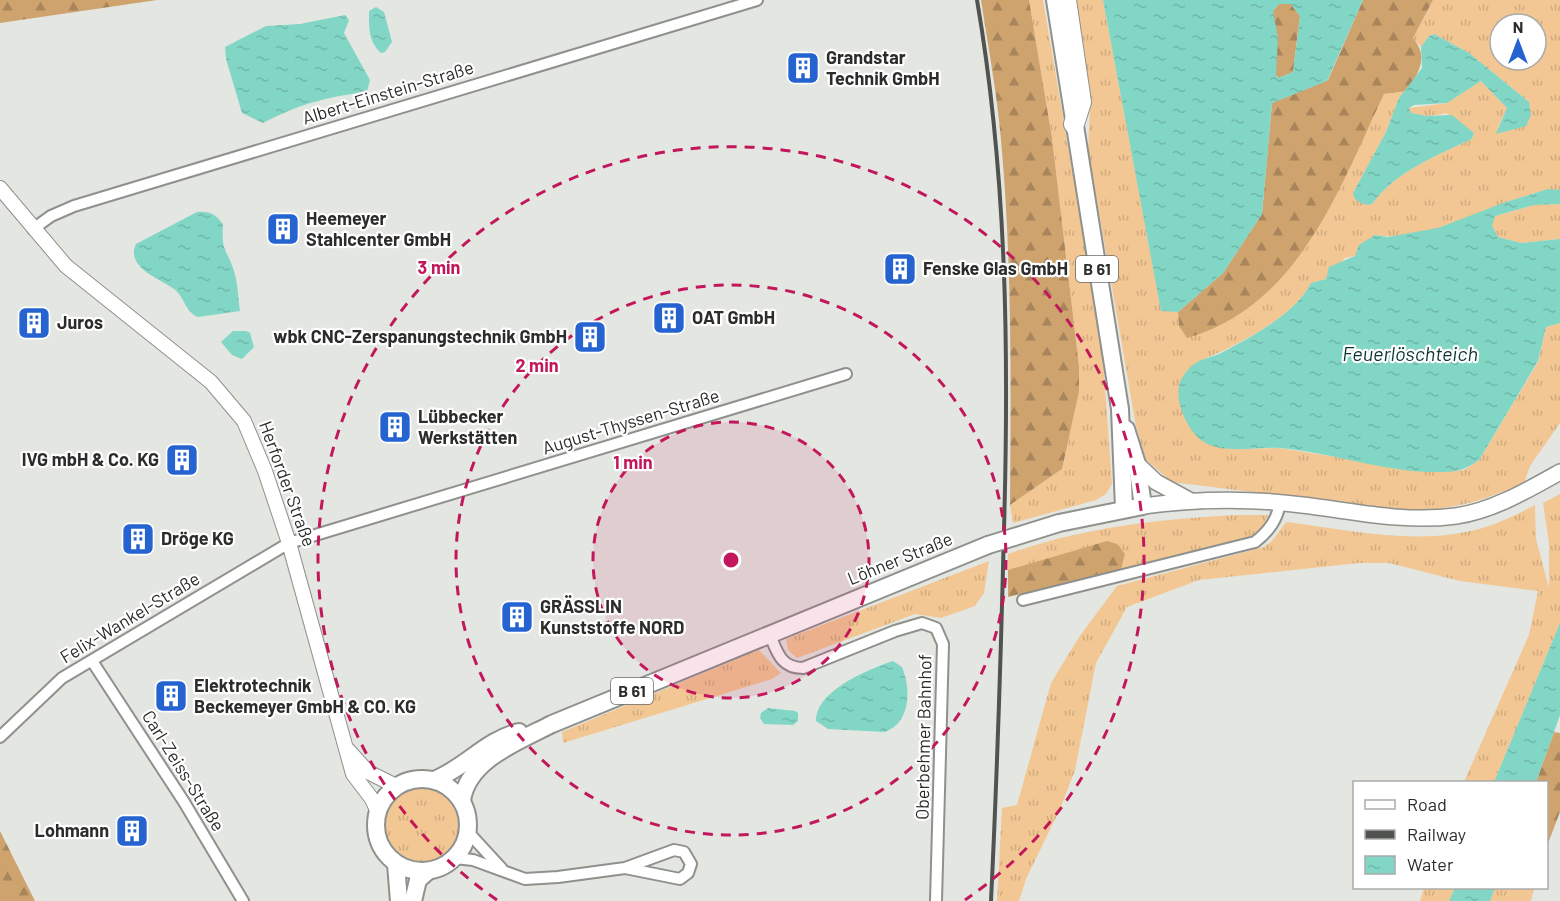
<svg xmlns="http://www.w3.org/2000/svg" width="1560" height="901" font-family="Barlow,sans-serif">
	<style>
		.grass { fill: url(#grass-tufts); fill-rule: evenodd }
		.forest { fill: url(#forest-firs) }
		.water { fill: url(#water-ripples); fill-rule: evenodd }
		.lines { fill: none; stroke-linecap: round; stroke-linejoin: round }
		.minor-casing { stroke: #8f918c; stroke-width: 14 }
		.tertiary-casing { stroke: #8f918c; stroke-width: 16 }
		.secondary-casing { stroke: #8f918c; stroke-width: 18 }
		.primary-casing { stroke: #8f918c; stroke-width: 20 }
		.motorway-casing { stroke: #8f918c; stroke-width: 22 }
		.minor { stroke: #fff; stroke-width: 10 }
		.tertiary { stroke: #fff; stroke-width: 14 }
		.secondary { stroke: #fff; stroke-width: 15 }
		.primary { stroke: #fff; stroke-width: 16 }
		.motorway { stroke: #fff; stroke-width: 20 }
		.rail { stroke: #515350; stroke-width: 4 }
		.primary-bridge-casing { stroke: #8f918c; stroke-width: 20; stroke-linecap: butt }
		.primary-bridge { stroke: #fff; stroke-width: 16 }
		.ring { fill: none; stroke: #c2185b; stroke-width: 3; stroke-dasharray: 10 8 }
		.labels { text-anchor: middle; stroke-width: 4.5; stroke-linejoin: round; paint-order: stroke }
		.shield { fill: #fff; stroke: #6b6c6b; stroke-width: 1.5 }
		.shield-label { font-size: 16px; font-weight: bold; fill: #2c2d2b }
		.poi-label { font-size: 18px; font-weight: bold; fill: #2c2d2b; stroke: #fff; text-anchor: start }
		.street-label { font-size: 18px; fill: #2c2d2b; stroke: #fff }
		.water-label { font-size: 20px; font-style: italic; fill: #0a342d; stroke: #fff }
		.centre { fill: #c2185b; stroke: #fff; stroke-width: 3 }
		.ring-label { font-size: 18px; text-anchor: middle; font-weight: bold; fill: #c2185b; stroke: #fff; stroke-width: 4.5; stroke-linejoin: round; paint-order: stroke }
	</style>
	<defs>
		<pattern id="grass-tufts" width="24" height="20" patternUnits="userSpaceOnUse" patternTransform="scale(1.5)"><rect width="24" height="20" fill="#f2c793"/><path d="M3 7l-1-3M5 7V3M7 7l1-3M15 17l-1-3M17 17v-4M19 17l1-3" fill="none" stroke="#d0ab7f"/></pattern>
		<pattern id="forest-firs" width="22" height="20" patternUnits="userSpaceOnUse" patternTransform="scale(1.5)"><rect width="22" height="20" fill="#cfa36e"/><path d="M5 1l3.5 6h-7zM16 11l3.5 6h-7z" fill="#a8855b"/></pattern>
		<pattern id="water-ripples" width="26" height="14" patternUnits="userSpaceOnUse" patternTransform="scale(1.5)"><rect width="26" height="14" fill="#81d6c5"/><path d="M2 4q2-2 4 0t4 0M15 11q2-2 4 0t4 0" fill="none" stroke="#70b8a9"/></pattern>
	</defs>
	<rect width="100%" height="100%" fill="#e4e6e1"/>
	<!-- grass -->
	<g class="grass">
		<polygon points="1029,0 1043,0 1102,346 1112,484 1106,494 1096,500 1013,523 1010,505 1062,469 1079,392 1079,366 1052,138"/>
		<path d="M1073,0H1103L1161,310L1178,312L1179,326L1351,164L1384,94L1407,91L1399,98L1386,132L1353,193L1372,204C1395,172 1437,155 1472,139L1474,133L1446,113C1433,117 1423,116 1410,113L1409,108L1447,103L1481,81L1507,108L1498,128L1529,102L1469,53L1434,34L1429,36L1421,47L1413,38L1433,0H1560V190C1545,189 1533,194 1519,198C1473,212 1424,243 1375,235L1355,256L1345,258L1326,279L1311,283C1293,319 1232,348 1195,363L1205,443L1239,449L1279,448L1434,472L1464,470L1479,460L1538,362L1546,327L1560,323V423L1530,466L1524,483C1481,502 1451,510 1404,511L1172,482L1146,460L1136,426L1088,149L1090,108ZM1500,24H1536V60H1500Z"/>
		<polygon points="1560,204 1560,239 1521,243 1498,237 1491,226 1495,216 1534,205"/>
		<path d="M1560,494V623L1494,782H1464L1529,635L1538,591L1460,581L1389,563H1359L1199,580L1127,607L1096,663L1075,770L1060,809L1026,879L1019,901H997L1002,808L1017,805L1051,683L1079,637L1117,586L1264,547L1272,541L1286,522C1344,529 1407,544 1466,532C1491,527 1512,517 1535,505L1536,539L1549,588V543L1543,503Z"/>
		<path d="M1236,515H1268L1261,532L1243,541L1121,570L1125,554L1008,570V554C1080,528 1160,519 1236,515Z"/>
		<polygon points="989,561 984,593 975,606 941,618 915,614 797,658 788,650 786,639"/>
		<polygon points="759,650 781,673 772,679 563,743 562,732"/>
		<circle cx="421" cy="824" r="39"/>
		<polygon points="1424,888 1455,888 1449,901 1420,901"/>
		<polygon points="1495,888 1534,888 1531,901 1490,901"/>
	</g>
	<!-- forest -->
	<g class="forest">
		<polygon points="0,0 157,0 0,23"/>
		<path d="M981,0H1029L1052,138L1079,366V392L1062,469L1010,505C1011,383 1012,261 1001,140C997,93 988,46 981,0Z"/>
		<path d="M1363,0H1433L1413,38C1429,57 1419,72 1407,91L1384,94C1339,189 1298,307 1187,338L1179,326L1178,312L1223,273L1262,214L1272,103L1328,80Z"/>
		<polygon points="1279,4 1291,4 1300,16 1293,72 1279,78 1276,75 1273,11"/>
		<polygon points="1107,541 1117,544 1125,554 1121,570 1008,597 1008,570"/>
		<polygon points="1554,732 1560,733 1560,812 1547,846 1546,782 1536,782"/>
		<polygon points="0,831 35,901 0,901"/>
	</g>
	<!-- water -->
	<g class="water">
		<path d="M1103,0H1363L1327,81L1272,103L1262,214L1223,273L1178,312L1161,311ZM1279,4H1291L1300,16L1293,72L1279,78L1276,75L1278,38L1273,11Z"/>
		<path d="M376,7L384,12L392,42L385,52L381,53C368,41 369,27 369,11Z"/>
		<path d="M345,15L349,20L344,33L370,80L367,92C329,96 296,105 263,123L242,113L226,59L225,47L266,26L300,24Z"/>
		<path d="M1434,34L1469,53L1529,102L1531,115L1526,126L1496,134L1507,108L1481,81L1447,103L1414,105L1409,108L1411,113L1427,116L1452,115L1474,133L1472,139C1437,155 1395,172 1372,204C1365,207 1353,201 1353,193L1386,132L1399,98L1422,68L1421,47L1429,36Z"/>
		<path d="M1548,189L1560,190V204L1534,205L1495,216L1492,226L1498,237L1521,243L1560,239V323L1546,327L1538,361L1479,460C1463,471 1456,472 1437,472C1387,473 1330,452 1280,448C1256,446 1225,455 1204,442C1189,433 1175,404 1179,386C1181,377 1187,370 1194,364C1202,358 1214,357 1223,352C1254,335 1295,314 1311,283L1326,279L1329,267L1355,256L1359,245L1375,235L1388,237L1438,228L1503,203Z"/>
		<path d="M197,212C210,211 215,214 223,224C221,252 227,249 234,271C238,283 238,298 240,311L198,317C184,311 185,297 174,289C161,279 125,268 136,244Z"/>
		<polygon points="233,331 246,331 250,333 254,347 242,359 232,355 221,342"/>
		<polygon points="1560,623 1560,715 1536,782 1494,782"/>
		<path d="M893,661L902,667C911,689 911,722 885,732L828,729L816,721C815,691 869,669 893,661Z"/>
		<polygon points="768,708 795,711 798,713 798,721 793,725 764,724 760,718 761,713"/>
		<polygon points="1455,888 1495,888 1490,901 1449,901"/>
	</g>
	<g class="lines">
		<!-- minor casing -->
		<g class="minor-casing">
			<g id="minor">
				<polyline points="33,229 51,216 74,206 757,0"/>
				<path d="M1023,600L1255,542C1269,531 1277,520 1280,503"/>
				<path d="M769,633C777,651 780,668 803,668L895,631L922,623L936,628L943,644L936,901"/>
				<polyline points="92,661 184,802 243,901"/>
				<polyline points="0,737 62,678 289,543 846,374"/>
				<polyline points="468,832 502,869"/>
				<polyline points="455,858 473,860 525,879 558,877 625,868 674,850 684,852 691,864 688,873 680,879 625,868"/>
			</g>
		</g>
		<!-- tertiary casing -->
		<g class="tertiary-casing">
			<g id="tertiary">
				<polyline points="0,188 66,266 211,382 244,421 265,471 289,543 353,774 372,799 377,810"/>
				<polyline points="348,750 368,772 396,786"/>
			</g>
		</g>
		<!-- secondary casing -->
		<g class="secondary-casing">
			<g id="secondary">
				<polyline points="1137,464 1156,482 1189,500"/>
				<path d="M1143,506C1195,499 1250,498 1302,505C1353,511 1404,523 1456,516C1492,511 1528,490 1560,472"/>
			</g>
		</g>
		<!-- primary casing -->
		<g class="primary-casing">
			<g id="primary">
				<polyline points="1055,0 1120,409 1124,508"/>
				<polyline points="1014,537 1059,523 1143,506 1137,464 1126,429"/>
				<circle cx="422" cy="825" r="46"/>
				<path d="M434,780C465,768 486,740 519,732"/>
				<path d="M462,801C467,760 519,741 552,724L988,545"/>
				<polyline points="396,864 399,901"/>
				<polyline points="413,901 418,880 428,871"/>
			</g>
		</g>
		<!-- motorway casing -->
		<g class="motorway-casing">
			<polyline id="motorway" points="1066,0 1081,102 1074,124"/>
		</g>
		<!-- minor -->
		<use href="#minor" class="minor"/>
		<!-- tertiary -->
		<use href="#tertiary" class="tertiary"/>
		<!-- secondary -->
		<use href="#secondary" class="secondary"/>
		<!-- primary -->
		<use href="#primary" class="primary"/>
		<!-- motorway -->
		<use href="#motorway" class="motorway"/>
		<!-- rail -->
		<path class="rail" d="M977,0C1007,175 1009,352 1004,529C1001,653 997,777 991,901"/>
		<!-- primary-bridge casing -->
		<g class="primary-bridge-casing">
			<polyline id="primary-bridge" points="988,545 1014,537"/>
		</g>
		<!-- primary-bridge -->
		<use href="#primary-bridge" class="primary-bridge"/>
	</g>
	<!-- distance rings -->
	<circle cx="731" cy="560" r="138" fill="#c2185b" fill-opacity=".12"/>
	<g class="ring">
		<circle cx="731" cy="560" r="138"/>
		<circle cx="731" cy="560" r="275"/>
		<path d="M497 900A413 413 0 1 1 965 900"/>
	</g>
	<!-- icons -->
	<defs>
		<g id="building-square" transform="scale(1.725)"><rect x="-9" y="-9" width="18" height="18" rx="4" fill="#2463d0" stroke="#fff"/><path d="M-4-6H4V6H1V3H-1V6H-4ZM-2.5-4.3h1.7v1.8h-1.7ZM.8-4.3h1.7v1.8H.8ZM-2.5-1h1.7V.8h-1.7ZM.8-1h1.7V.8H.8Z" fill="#fff"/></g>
	</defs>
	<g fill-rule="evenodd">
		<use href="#building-square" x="803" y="68"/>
		<use href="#building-square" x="283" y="229"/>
		<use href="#building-square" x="900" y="269"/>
		<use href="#building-square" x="669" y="318"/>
		<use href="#building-square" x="34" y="323"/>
		<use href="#building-square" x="590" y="337"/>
		<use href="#building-square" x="395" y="427"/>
		<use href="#building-square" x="182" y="460"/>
		<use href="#building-square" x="138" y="539"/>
		<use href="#building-square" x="517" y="617"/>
		<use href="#building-square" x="171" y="696"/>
		<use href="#building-square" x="132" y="831"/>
	</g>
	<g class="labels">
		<!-- shield labels -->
		<g class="shield">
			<rect x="1076" y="256" width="42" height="26" rx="4.5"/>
			<rect x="611" y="678" width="42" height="26" rx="4.5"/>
		</g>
		<g class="shield-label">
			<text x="1097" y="275">B 61</text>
			<text x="632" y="697">B 61</text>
		</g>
		<!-- poi labels -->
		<g class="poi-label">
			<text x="826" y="64">Grandstar<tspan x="826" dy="21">Technik GmbH</tspan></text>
			<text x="306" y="225">Heemeyer<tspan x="306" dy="21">Stahlcenter GmbH</tspan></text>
			<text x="923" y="275">Fenske Glas GmbH</text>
			<text x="692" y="324">OAT GmbH</text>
			<text x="57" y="329">Juros</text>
			<text x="567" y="343" text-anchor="end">wbk CNC-Zerspanungstechnik GmbH</text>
			<text x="418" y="423">Lübbecker<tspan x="418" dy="21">Werkstätten</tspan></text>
			<text x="159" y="466" text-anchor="end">IVG mbH &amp; Co. KG</text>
			<text x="161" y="545">Dröge KG</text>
			<text x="540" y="613">GRÄSSLIN<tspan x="540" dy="21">Kunststoffe NORD</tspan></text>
			<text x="194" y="692">Elektrotechnik<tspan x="194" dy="21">Beckemeyer GmbH &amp; CO. KG</tspan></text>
			<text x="109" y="837" text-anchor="end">Lohmann</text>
		</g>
		<!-- street labels -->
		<g class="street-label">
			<text transform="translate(388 93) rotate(-17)" y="6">Albert-Einstein-Straße</text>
			<text transform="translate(631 422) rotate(-17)" y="6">August-Thyssen-Straße</text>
			<text transform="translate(287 484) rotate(70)" y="6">Herforder Straße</text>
			<text transform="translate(900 559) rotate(-22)" y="6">Löhner Straße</text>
			<text transform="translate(130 618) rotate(-31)" y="6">Felix-Wankel-Straße</text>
			<text transform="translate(924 737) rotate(-89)" y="6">Oberbehmer Bahnhof</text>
			<text transform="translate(183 771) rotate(58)" y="6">Carl-Zeiss-Straße</text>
		</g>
		<!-- water labels -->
		<g class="water-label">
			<text x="1410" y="361">Feuerlöschteich</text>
		</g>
	</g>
	<circle cx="731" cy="560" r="9" class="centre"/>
	<g class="ring-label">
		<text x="439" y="274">3 min</text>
		<text x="537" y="372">2 min</text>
		<text x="633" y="469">1 min</text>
	</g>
	<!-- legend -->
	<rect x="1353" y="781" width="195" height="108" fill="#ffffff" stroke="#ababaa" stroke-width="1.5"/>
	<rect x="1365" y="800" width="30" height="9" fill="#ffffff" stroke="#ababaa" stroke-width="1.5"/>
	<text x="1407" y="811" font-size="18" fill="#2c2d2b">Road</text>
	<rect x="1365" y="830" width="30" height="9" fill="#515350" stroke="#ababaa" stroke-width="1.5"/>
	<text x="1407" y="841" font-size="18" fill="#2c2d2b">Railway</text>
	<rect x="1365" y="856" width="30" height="18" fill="url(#water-ripples)" stroke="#ababaa" stroke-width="1.5"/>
	<text x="1407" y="871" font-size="18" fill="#2c2d2b">Water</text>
	<!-- north arrow -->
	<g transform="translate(1518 42)"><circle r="28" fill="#ffffff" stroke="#ababaa" stroke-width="1.5"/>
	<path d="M0-4.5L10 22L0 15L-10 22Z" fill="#2463d0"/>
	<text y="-9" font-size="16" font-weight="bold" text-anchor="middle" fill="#2c2d2b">N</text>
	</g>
</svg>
